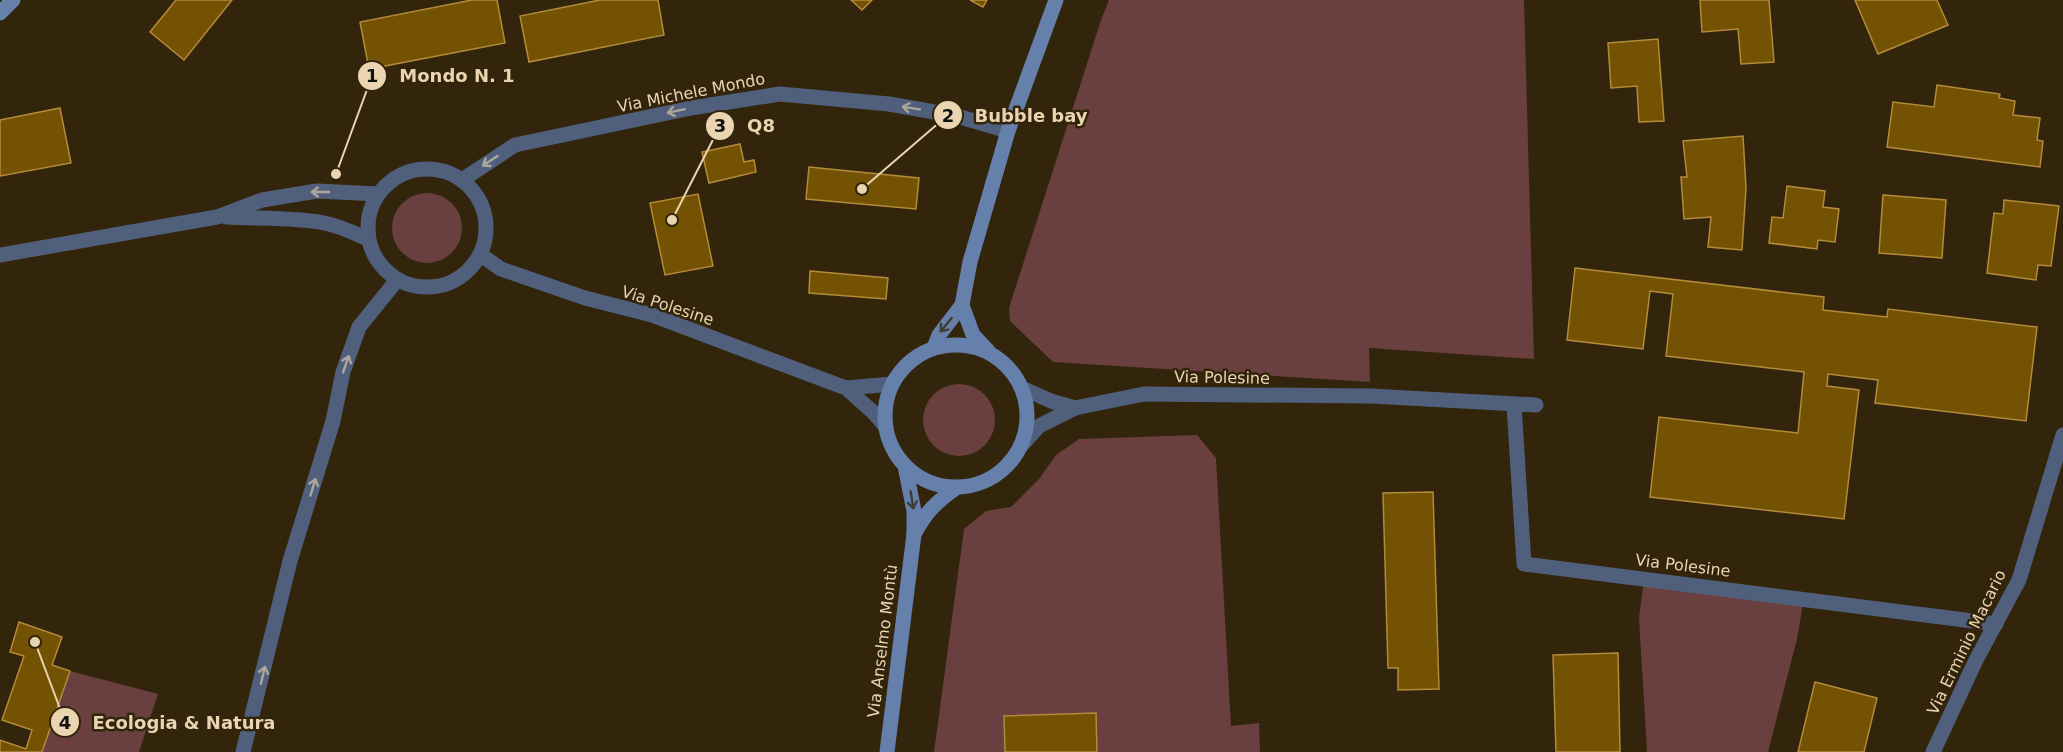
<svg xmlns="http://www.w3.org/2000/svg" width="2063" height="752" font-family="'DejaVu Sans',sans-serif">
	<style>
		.green { fill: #693f3f }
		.building { fill: #735203; stroke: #b48a3b; stroke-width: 1.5 }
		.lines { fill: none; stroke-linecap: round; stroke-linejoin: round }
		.street { stroke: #50607c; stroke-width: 15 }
		.secondary { stroke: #6680ac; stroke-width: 15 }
		.oneway { stroke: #aca69b }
		.oneway2 { stroke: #3f3c34 }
		.labels { text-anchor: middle; stroke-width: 5; stroke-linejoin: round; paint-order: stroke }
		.street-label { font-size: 16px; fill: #ead5b0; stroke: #32250c }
		.leader { fill: none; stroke: #ead5b0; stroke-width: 2 }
		.callout-dot { fill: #ead5b0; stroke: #32250c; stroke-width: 2 }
		.mark-label { font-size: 18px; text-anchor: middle; font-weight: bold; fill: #111 }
		.callout-label { font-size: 18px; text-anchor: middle; font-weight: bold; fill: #ead5b0; stroke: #32250c; stroke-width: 5; stroke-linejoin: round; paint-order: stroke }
	</style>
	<rect width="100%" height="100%" fill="#32250c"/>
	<!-- green -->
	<g class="green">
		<polygon points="1109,0 1524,0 1534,359 1369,348 1370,382 1053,362 1010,321 1009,308 1100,23"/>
		<circle cx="427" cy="228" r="35"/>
		<circle cx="959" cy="420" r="36"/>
		<polygon points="1197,435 1216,458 1231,726 1259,723 1260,752 934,752 964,529 986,511 1011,507 1039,479 1056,455 1079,439"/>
		<polygon points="1644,579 1804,598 1797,639 1768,752 1647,752 1639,618"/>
		<polygon points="70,671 158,694 139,752 42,752"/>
	</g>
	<!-- building -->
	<g class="building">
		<polygon points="176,0 232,0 184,60 150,32"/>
		<polygon points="472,0 497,0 505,43 369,69 360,22"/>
		<polygon points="600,0 658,0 664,35 529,62 520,16"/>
		<polygon points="851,0 872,0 862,10"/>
		<polygon points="970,0 987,0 983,7"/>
		<polygon points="1700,0 1769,0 1774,62 1741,64 1738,29 1702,32"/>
		<polygon points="1855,0 1937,0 1948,25 1878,54"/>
		<polygon points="1658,39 1664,121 1639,122 1637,86 1611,88 1608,43"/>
		<polygon points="1937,85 2000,94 1999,98 2015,101 2013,115 2040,118 2037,140 2043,141 2040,167 1887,147 1893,102 1934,107"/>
		<polygon points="60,108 71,163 0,176 0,120"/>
		<polygon points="1743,136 1746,188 1742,250 1708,247 1711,217 1684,219 1681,177 1687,177 1683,141"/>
		<polygon points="740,144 744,162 754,160 756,172 709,183 702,152"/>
		<polygon points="809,167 919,178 916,209 806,199"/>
		<polygon points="1787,186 1825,191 1823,207 1839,209 1835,242 1818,240 1817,249 1769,243 1772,217 1783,218"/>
		<polygon points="698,194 713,266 665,275 650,203"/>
		<polygon points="1883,195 1946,200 1942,258 1879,253"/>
		<polygon points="2004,200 2059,206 2051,266 2038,265 2036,280 1987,273 1994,213 2003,214"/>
		<polygon points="1575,268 1824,297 1823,310 1887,317 1888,309 2037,327 2026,421 1875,403 1878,380 1828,374 1827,386 1859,390 1844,519 1650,497 1659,417 1798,433 1804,372 1666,356 1673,294 1650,291 1643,349 1567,340"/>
		<polygon points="810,271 888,278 886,299 809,293"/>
		<polygon points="1433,492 1439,689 1398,690 1398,668 1388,668 1383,493"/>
		<polygon points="19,622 62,637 52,665 70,671 42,752 0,752 0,740 26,749 32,730 2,720 24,656 10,652"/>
		<polygon points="1618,653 1620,752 1556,752 1553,655"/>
		<polygon points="1815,682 1877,698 1864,752 1798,752"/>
		<polygon points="1096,713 1097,752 1005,752 1004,716"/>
	</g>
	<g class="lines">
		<!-- street -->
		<g class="street">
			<circle cx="427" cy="228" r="59"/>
			<polyline points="462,180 515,145 691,108 780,94 889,104 957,116 1008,131"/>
			<path d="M226,217C258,219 293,217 324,223C340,226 354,233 368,239"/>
			<polyline points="0,255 217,217 262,200 317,191 378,194"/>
			<polyline points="481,255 501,269 585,298 652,315 846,388 874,413 886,427"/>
			<polyline points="846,388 892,384"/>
			<polyline points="1022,388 1051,401 1075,408"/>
			<polyline points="1514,405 1524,564 1996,624"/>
			<polyline points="1021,446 1039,426 1075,408 1144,394 1371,396 1536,405"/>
			<polyline points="243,752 290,561 333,421 343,372 359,327 397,280"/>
			<polyline points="1933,752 1976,660 2019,580 2063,435"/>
		</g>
		<!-- secondary -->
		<g class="secondary">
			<polyline points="0,13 13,0"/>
			<polyline points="962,305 973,335 988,351"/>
			<circle cx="956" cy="416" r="71"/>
			<polyline points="934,348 939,335 962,305 970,262 1008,131 1056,0"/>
			<path d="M914,534C927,511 935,503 956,488"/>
			<polyline points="887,752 914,534 914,511 905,466"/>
		</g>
	</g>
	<!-- one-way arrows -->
	<defs><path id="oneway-shaft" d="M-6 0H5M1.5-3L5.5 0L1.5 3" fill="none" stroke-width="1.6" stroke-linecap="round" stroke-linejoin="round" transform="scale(1.5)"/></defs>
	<g class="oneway">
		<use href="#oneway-shaft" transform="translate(911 108) rotate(-171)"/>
		<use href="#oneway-shaft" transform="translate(676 111) rotate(168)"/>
		<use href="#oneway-shaft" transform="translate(490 161) rotate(147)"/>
		<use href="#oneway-shaft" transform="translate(320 192) rotate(180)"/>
		<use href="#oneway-shaft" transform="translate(346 364) rotate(-71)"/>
		<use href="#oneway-shaft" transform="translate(313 487) rotate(-73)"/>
		<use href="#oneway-shaft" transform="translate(263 675) rotate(-76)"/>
	</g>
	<g class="oneway2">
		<use href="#oneway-shaft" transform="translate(946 325) rotate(129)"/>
		<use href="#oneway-shaft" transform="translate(912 500) rotate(81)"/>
	</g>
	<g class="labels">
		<!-- street labels -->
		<g class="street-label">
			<text transform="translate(691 92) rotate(-11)" y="6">Via Michele Mondo</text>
			<text transform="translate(668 305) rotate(18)" y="6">Via Polesine</text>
			<text transform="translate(1222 377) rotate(1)" y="6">Via Polesine</text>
			<text transform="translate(1683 565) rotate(7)" y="6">Via Polesine</text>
			<text transform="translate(882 641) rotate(-83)" y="6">Via Anselmo Montù</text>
			<text transform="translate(1966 642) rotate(-64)" y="6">Via Erminio Macario</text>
		</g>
	</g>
	<!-- callouts -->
	<path class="leader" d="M336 174L372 76M862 189L948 115M672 220L720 126M35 642L65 722"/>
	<g class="callout-dot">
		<circle cx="336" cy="174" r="6"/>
		<circle cx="862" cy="189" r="6"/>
		<circle cx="672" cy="220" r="6"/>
		<circle cx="35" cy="642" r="6"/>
		<circle cx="372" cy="76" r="15"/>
		<circle cx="948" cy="115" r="15"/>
		<circle cx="720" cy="126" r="15"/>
		<circle cx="65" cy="722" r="15"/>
	</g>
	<g class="mark-label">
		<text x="372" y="82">1</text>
		<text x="948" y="122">2</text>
		<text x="720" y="132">3</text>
		<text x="65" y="729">4</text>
	</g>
	<g class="callout-label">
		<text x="457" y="82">Mondo N. 1</text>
		<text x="1031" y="122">Bubble bay</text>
		<text x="761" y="132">Q8</text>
		<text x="184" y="729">Ecologia &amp; Natura</text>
	</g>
</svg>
